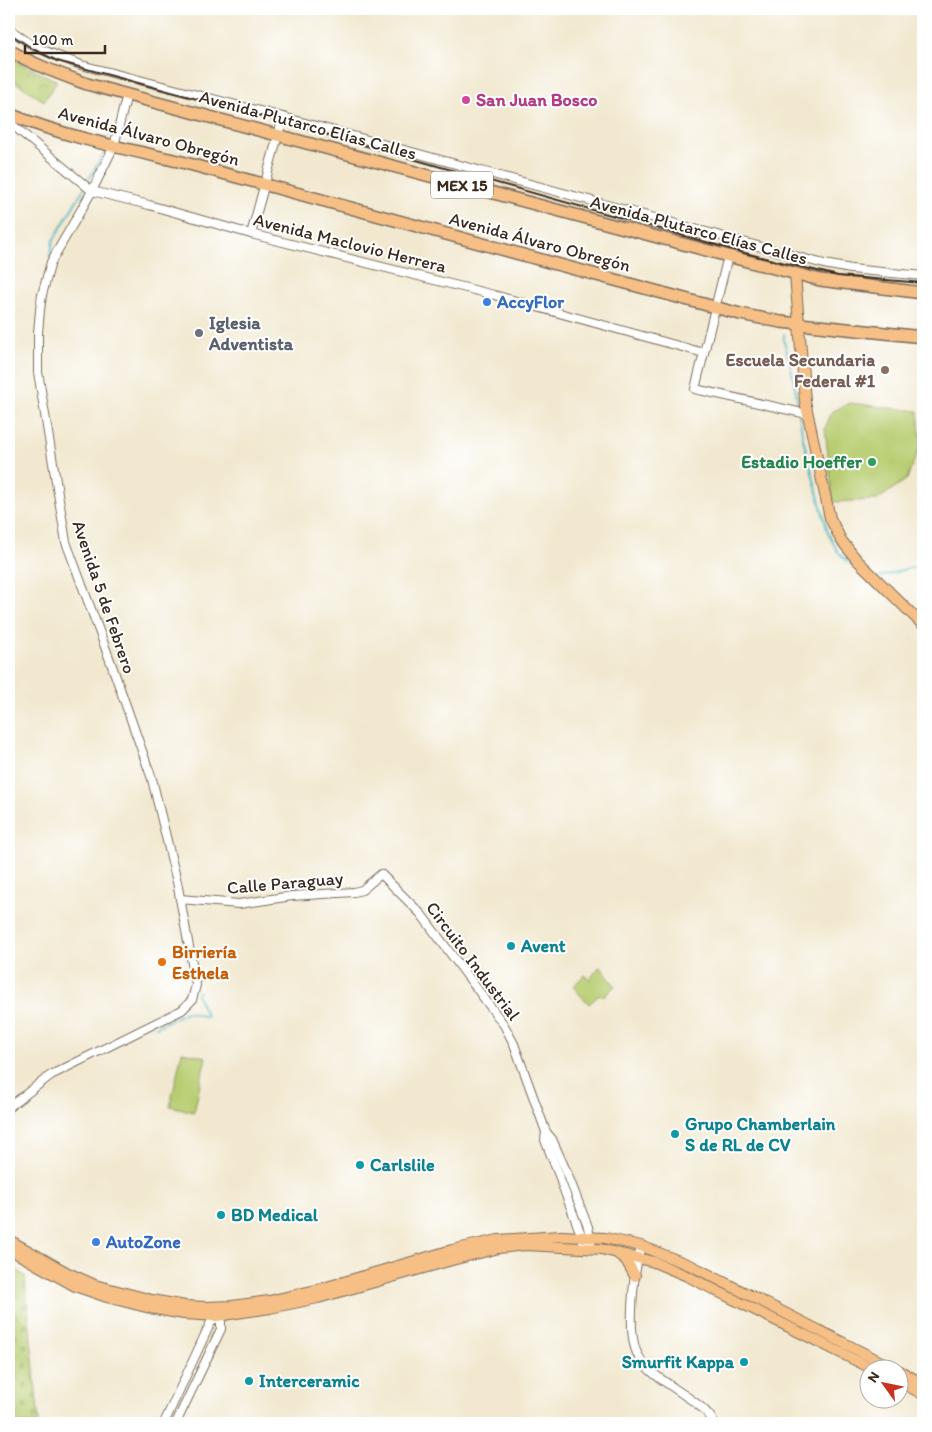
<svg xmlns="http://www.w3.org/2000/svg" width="932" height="1432" font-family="Itim,sans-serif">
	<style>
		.cemetery { fill: url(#cemetery-stones); stroke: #7a7c48 }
		.park { fill: url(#park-crowns); stroke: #7a7c48 }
		.pitch { fill: #b8cd71; stroke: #7a7c48 }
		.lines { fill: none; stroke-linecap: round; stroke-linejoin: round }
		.stream { stroke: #44b2c0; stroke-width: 2 }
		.minor-casing { stroke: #7b6c5c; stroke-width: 10 }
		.major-casing { stroke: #7b6c5c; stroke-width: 12 }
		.highway-casing { stroke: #7b6c5c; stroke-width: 14 }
		.minor { stroke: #fff; stroke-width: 8 }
		.major { stroke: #f5bf86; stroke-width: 10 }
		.highway { stroke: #f5bf86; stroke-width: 11 }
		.rail { stroke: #3b2a1e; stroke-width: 2 }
		.hotel-dot { fill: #d1479c; stroke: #fff; stroke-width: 2 }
		.shop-dot { fill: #3f7fe0; stroke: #fff; stroke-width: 2 }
		.worship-dot { fill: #6b7280; stroke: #fff; stroke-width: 2 }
		.education-dot { fill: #8d6e63; stroke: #fff; stroke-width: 2 }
		.leisure-dot { fill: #2e9e5b; stroke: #fff; stroke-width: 2 }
		.culture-dot { fill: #0f9aa8; stroke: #fff; stroke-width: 2 }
		.food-dot { fill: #e8710a; stroke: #fff; stroke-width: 2 }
		.labels { text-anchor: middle; stroke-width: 4; stroke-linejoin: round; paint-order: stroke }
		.shield { fill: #fff; stroke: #766a62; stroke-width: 1 }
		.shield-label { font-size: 16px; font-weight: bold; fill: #3b2a1e }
		.hotel-label { font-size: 18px; font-weight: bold; fill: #b23c85; stroke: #fff; text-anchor: start }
		.street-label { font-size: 18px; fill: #3b2a1e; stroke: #fff }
		.shop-label { font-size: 18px; font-weight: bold; fill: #366cbe; stroke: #fff; text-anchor: start }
		.worship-label { font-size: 18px; font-weight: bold; fill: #5b616d; stroke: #fff; text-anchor: start }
		.education-label { font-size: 18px; font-weight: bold; fill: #785e54; stroke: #fff; text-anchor: end }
		.leisure-label { font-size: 18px; font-weight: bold; fill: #27864d; stroke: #fff; text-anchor: end }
		.culture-label { font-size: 18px; font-weight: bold; fill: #0d838f; stroke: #fff; text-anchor: start }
		.food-label { font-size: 18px; font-weight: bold; fill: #c56008; stroke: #fff; text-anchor: start }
	</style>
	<defs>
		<pattern id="cemetery-stones" width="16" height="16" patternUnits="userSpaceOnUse" patternTransform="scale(1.25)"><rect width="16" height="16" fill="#b8cd71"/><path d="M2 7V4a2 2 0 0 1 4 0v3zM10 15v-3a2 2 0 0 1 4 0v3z" fill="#9fb061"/></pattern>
		<pattern id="park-crowns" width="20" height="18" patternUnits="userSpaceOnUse" patternTransform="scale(1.25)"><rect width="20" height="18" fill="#b8cd71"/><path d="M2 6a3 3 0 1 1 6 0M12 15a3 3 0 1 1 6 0" fill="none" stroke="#9fb061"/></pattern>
	</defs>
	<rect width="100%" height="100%" fill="#fff"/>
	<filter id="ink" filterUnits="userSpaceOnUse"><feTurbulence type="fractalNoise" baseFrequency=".02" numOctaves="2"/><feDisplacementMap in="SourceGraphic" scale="10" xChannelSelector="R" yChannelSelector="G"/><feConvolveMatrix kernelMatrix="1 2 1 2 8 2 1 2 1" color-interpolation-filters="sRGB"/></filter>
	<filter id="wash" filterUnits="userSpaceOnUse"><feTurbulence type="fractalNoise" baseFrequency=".0096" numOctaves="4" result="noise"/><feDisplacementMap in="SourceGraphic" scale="20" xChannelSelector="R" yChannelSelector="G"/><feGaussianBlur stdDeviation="1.12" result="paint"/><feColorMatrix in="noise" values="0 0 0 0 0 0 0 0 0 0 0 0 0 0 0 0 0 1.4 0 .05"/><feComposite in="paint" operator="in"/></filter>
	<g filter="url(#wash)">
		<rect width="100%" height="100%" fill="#f1e8cf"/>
		<!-- cemetery -->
		<polygon class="cemetery" points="9,1265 25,1276 39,1423 9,1423"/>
		<!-- park -->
		<polygon class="park" points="12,59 57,81 44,101 9,78 9,64"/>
		<!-- pitch -->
		<g class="pitch">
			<polygon points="849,403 918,411 921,444 907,479 877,500 833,502 825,428 832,412"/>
			<polygon points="600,966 615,986 604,997 600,994 589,1004 573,987 584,975 590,979"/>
			<polygon points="182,1052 206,1057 194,1112 170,1106"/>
		</g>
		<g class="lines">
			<!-- stream -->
			<g class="stream">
				<polyline points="108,139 111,119"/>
				<polyline points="86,184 103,155 105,149"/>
				<polyline points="50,257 53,241 84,188"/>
				<polyline points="784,334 784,341 792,372 799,409"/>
				<polyline points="799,414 803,439 828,533 838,552 850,564 869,579"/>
				<polyline points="880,577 913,567 923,570"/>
				<polyline points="196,964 199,979"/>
				<polyline points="156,1027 187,1012 207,1017 197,995 198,991"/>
			</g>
		</g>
	</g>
	<g filter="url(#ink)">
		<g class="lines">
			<!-- minor casing -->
			<g class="minor-casing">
				<g id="minor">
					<polyline points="9,29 35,47 81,65 283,117 824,264 851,269 923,276"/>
					<polyline points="9,122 92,191 149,205 251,234 494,295 704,353"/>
					<polyline points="251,234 283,117"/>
					<polyline points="728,256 695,389 807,414"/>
					<polyline points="180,899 239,904 292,896 354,892 362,890 381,874 421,914 504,1025 514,1044 546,1132 552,1139 568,1175"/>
					<polyline points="9,1107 51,1075 182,1010 192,1000 196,985 177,882 152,779 111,663 66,542 38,372 38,333 40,310 42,295 51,262 92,191 114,146 127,94"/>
					<polyline points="546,1132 545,1140 560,1178"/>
					<polyline points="569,1178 588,1227 592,1248"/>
					<polyline points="561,1182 582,1237 584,1247"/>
					<path d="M641,1246C634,1270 626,1334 638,1355C646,1370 661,1379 674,1388C688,1398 707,1408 714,1423"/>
					<polyline points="164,1423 210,1324 217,1316 221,1322 221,1329 176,1423"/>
				</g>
			</g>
			<!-- major casing -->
			<g class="major-casing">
				<g id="major">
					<polyline points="795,274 805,401 830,518 841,540 857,560 923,625"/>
					<polyline points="9,1240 68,1273 95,1285 152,1300 185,1306 206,1307 232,1306 269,1301 320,1289 452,1250 498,1240 561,1236 605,1238 641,1246 692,1266 897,1370"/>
					<polyline points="9,1249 75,1286 107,1297 150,1308 184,1314 217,1316 270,1308 318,1298 452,1260 499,1248 525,1245 601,1249 654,1262 687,1276 875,1370"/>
					<polyline points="618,1254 626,1260 635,1276"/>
					<polyline points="900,1371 923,1384"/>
					<polyline points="900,1382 923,1394"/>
				</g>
			</g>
			<!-- highway casing -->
			<g class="highway-casing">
				<g id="highway">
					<path d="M9,50C34,65 60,74 87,84L728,256L820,280L923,293"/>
					<path d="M9,114C63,136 121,148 178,161L740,314L781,322L923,337"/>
				</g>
			</g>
			<!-- minor -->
			<use href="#minor" class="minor"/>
			<!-- major -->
			<use href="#major" class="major"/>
			<!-- highway -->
			<use href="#highway" class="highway"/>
			<!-- rail -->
			<polyline class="rail" points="9,33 33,49 57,61 282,122 745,253 838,276 923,283"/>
		</g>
	</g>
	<!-- markers -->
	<circle class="hotel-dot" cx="466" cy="100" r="5"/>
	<g class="shop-dot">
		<circle cx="487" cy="302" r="5"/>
		<circle cx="96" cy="1242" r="5"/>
	</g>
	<circle class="worship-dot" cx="199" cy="333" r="5"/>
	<circle class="education-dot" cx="885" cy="370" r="5"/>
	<circle class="leisure-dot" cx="872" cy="462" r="5"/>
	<g class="culture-dot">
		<circle cx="511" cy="946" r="5"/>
		<circle cx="675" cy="1134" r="5"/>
		<circle cx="360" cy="1165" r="5"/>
		<circle cx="221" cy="1215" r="5"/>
		<circle cx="744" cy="1362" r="5"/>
		<circle cx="249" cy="1381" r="5"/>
	</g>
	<circle class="food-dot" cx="162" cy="962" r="5"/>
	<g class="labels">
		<!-- shield labels -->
		<rect class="shield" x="431" y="171.5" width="62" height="27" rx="4"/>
		<g class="shield-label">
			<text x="462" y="191">MEX 15</text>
		</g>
		<!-- hotel labels -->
		<g class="hotel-label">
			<text x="476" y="106">San Juan Bosco</text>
		</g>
		<!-- street labels -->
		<g class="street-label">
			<text transform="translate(308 125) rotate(15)" y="6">Avenida Plutarco Elías Calles</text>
			<text transform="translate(149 136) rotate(15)" y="6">Avenida Álvaro Obregón</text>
			<text transform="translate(699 230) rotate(15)" y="6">Avenida Plutarco Elías Calles</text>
			<text transform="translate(540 242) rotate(15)" y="6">Avenida Álvaro Obregón</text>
			<text transform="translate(350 243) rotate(14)" y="6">Avenida Maclovio Herrera</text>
			<text transform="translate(104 597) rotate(71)" y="6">Avenida 5 de Febrero</text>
			<text transform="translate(285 883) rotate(-5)" y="6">Calle Paraguay</text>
			<text transform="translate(473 961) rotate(53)" y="6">Circuito Industrial</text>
		</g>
		<!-- shop labels -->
		<g class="shop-label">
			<text x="497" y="308">AccyFlor</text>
			<text x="106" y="1248">AutoZone</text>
		</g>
		<!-- worship labels -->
		<g class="worship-label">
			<text x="209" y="329">Iglesia<tspan x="209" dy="21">Adventista</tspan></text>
		</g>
		<!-- education labels -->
		<g class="education-label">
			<text x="875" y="366">Escuela Secundaria<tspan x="875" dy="21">Federal #1</tspan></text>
		</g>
		<!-- leisure labels -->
		<g class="leisure-label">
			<text x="862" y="468">Estadio Hoeffer</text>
		</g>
		<!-- culture labels -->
		<g class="culture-label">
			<text x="521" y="952">Avent</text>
			<text x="685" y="1130">Grupo Chamberlain<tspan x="685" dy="21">S de RL de CV</tspan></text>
			<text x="370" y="1171">Carlslile</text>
			<text x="231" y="1221">BD Medical</text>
			<text x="734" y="1368" text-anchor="end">Smurfit Kappa</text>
			<text x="259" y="1387">Interceramic</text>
		</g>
		<!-- food labels -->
		<g class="food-label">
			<text x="172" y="958">Birriería<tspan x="172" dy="21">Esthela</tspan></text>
		</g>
	</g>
	<!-- margin -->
	<rect width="932" height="1432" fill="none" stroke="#fff" stroke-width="30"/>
	<!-- north arrow -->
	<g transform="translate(884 1384) rotate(303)"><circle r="24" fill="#ffffff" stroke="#b1aaa5"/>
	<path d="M0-4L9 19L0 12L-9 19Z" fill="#c8321e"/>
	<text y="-8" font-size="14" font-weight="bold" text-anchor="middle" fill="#3b2a1e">N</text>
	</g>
	<!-- scale -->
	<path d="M25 45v8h80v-8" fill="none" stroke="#3b2a1e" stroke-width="2.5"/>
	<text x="32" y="45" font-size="15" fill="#3b2a1e" stroke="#ffffff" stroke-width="4" paint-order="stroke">100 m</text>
</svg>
